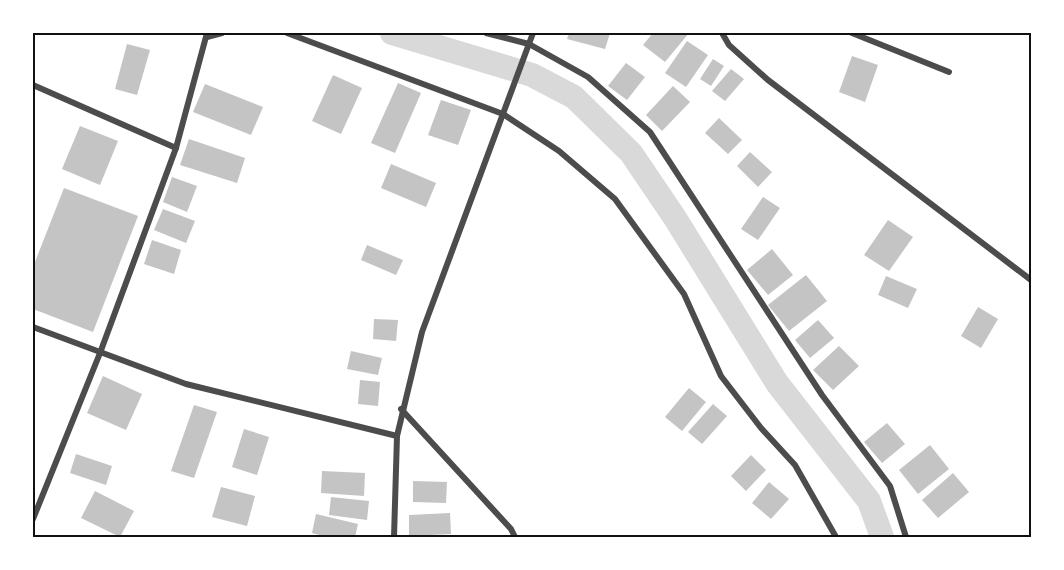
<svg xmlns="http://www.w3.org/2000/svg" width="1064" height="570" font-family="'Sofia Sans Condensed',sans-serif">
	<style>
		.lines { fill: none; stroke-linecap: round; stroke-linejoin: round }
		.canal { stroke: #d9d9d9; stroke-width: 24 }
		.building { fill: #c4c4c4 }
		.minor { stroke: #4c4c4c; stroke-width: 6 }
		.neatline { fill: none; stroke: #111; stroke-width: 2 }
	</style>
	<rect width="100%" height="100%" fill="#fff"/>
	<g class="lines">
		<!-- canal -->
		<polyline class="canal" points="392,33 532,75 574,97 631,153 675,218 777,383 869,501 882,537"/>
	</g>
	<!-- building -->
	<g class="building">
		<polygon points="569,33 610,33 605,49 567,39"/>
		<polygon points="653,33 689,33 665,62 643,45"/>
		<polygon points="687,41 708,55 686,87 665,73"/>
		<polygon points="127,44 150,50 137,95 115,89"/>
		<polygon points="852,56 878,65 865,102 839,92"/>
		<polygon points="713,59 724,66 711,86 700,79"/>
		<polygon points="626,63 645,77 627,100 608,86"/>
		<polygon points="731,69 744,79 725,101 712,91"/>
		<polygon points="333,75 362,88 341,134 312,121"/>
		<polygon points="398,83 421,93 395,153 371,143"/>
		<polygon points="205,84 263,107 251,135 193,112"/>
		<polygon points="673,86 690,102 662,131 646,115"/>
		<polygon points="441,100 471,110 458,145 428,135"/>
		<polygon points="719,118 742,140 728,154 705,133"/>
		<polygon points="80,126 118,141 100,185 62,169"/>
		<polygon points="189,139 245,158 237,183 180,165"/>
		<polygon points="750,152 772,172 758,187 737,166"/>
		<polygon points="391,164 436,183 426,207 381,188"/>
		<polygon points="172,177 197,186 187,212 163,202"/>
		<polygon points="64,188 138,216 93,332 33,309 33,267"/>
		<polygon points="763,197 780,208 758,240 741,229"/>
		<polygon points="163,209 195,221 186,243 154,230"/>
		<polygon points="888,220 913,237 889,271 864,255"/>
		<polygon points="152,240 181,250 174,274 144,264"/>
		<polygon points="367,245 403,260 396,275 361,260"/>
		<polygon points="772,249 793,275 768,295 747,270"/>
		<polygon points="806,275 827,301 789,331 768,305"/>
		<polygon points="886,276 917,289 908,308 878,295"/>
		<polygon points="978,307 998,319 981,348 961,336"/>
		<polygon points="374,319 398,320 396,341 373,339"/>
		<polygon points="818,320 834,338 810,358 795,340"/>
		<polygon points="839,346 859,366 833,390 813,370"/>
		<polygon points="351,351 382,358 378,375 347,369"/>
		<polygon points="103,376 142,394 126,430 87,413"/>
		<polygon points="360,380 380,382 378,406 358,404"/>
		<polygon points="689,388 706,402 682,431 665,417"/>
		<polygon points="713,404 727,416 702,444 688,432"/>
		<polygon points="194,405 217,412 194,478 171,471"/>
		<polygon points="887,423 905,444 882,463 864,442"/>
		<polygon points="244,429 269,437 257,475 232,467"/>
		<polygon points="930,445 949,469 918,494 899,470"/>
		<polygon points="76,454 112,466 106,485 70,473"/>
		<polygon points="751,455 766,470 746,491 731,476"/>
		<polygon points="322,471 365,473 364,496 321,493"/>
		<polygon points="953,473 969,492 938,518 922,500"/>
		<polygon points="413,481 447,482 446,503 413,502"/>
		<polygon points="769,482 789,499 771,519 752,503"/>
		<polygon points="221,487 255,496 247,526 212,517"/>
		<polygon points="95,491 134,511 120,537 81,518"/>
		<polygon points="331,497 369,501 367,520 329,515"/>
		<polygon points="450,513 451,534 409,536 409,515"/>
		<polygon points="316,514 358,524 355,537 327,537 312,533"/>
	</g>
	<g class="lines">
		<!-- minor -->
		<g class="minor">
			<polyline points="287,33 503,114 559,151 615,199 684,294 721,376 761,428 795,465 836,537"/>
			<polyline points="486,33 529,44 588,77 650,132 822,395 890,486 906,537"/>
			<polyline points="722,33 729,45 768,80 1031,280"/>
			<polyline points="852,33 949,72"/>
			<polyline points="207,37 222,33"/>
			<polyline points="33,85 176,148"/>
			<polyline points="33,327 186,384 397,436"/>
			<polyline points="401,409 511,529 515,537"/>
			<polyline points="33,519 100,353 176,148 207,33"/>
			<polyline points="394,537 397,436 422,332 533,33"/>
		</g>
	</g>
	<!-- border -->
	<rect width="1064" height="570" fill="none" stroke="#ffffff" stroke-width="69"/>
	<rect x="34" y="34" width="996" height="502" class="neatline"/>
</svg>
